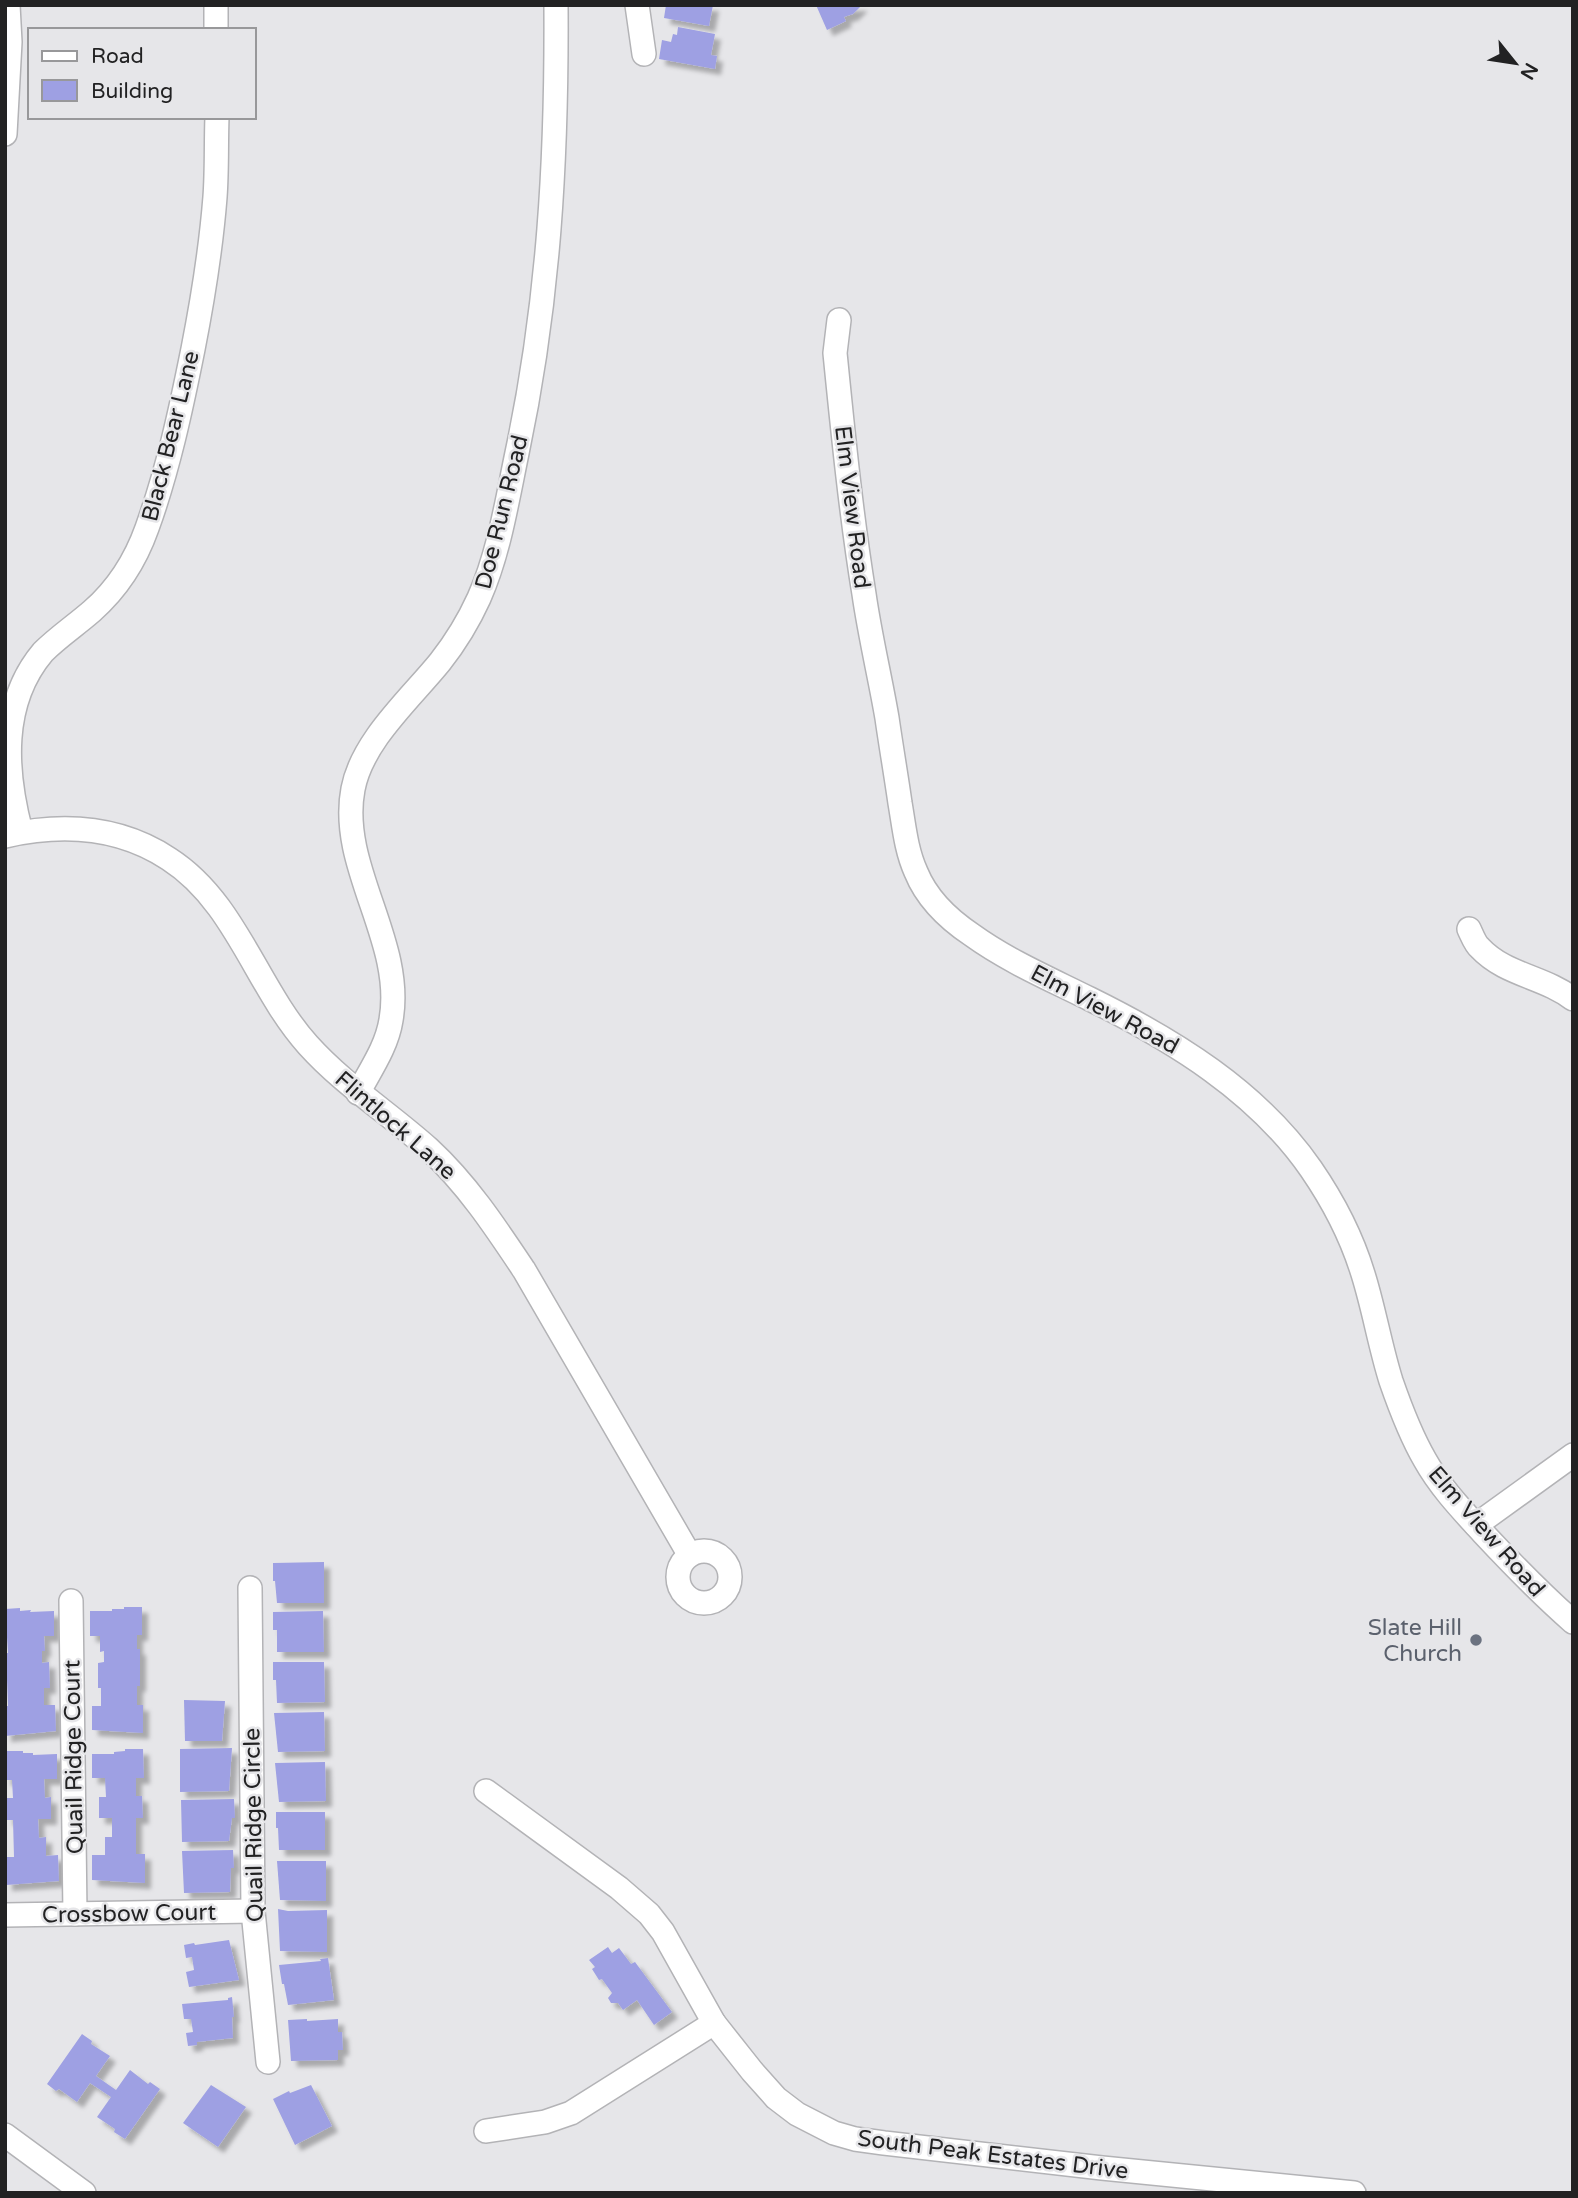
<svg xmlns="http://www.w3.org/2000/svg" width="1578" height="2198" font-family="'Varela Round',sans-serif">
	<style>
		.building { fill: #9ea0e3; filter: url(#shadow) }
		.lines { fill: none; stroke-linecap: round; stroke-linejoin: round }
		.minor-casing { stroke: #b3b3b6; stroke-width: 26 }
		.minor { stroke: #fff; stroke-width: 23 }
		.worship-dot { fill: #6b7280; stroke: #e6e6e9; stroke-width: 2.5 }
		.labels { text-anchor: middle; stroke-width: 5; stroke-linejoin: round; paint-order: stroke }
		.street-label { font-size: 23px; fill: #222223; stroke: #e6e6e9 }
		.worship-label { font-size: 23px; fill: #5b616d; stroke: #e6e6e9; text-anchor: end }
	</style>
	<defs>
		<filter id="shadow"><feDropShadow dx="6" dy="6" stdDeviation="2" flood-color="#0004"/></filter>
	</defs>
	<rect width="100%" height="100%" fill="#e6e6e9"/>
	<!-- building -->
	<g class="building">
		<polygon points="666,5 713,5 709,26 664,18"/>
		<polygon points="816,5 862,5 853,14 844,17 846,21 827,30"/>
		<polygon points="678,27 715,34 711,55 717,56 715,69 659,59 662,40 671,42 673,34 677,35"/>
		<polygon points="324,1562 324,1603 277,1603 275,1581 273,1581 273,1563"/>
		<polygon points="124,1607 142,1607 142,1635 137,1635 137,1649 140,1649 140,1686 137,1686 137,1705 143,1705 143,1733 92,1730 92,1706 101,1706 101,1688 98,1688 98,1663 104,1662 104,1651 100,1652 100,1636 90,1636 90,1611 112,1611 112,1609 124,1609"/>
		<polygon points="20,1608 20,1611 31,1610 30,1612 54,1611 54,1636 44,1636 45,1651 42,1651 42,1663 49,1662 50,1688 44,1688 44,1705 55,1705 56,1731 5,1736 5,1706 8,1706 6,1653 8,1653 7,1637 5,1637 5,1609"/>
		<polygon points="323,1611 324,1652 277,1652 277,1630 273,1630 273,1612"/>
		<polygon points="273,1662 324,1662 325,1702 277,1703 276,1680 273,1680"/>
		<polygon points="184,1700 225,1701 222,1741 185,1741"/>
		<polygon points="324,1712 325,1751 278,1752 274,1713"/>
		<polygon points="232,1748 229,1791 180,1792 180,1749"/>
		<polygon points="125,1749 143,1749 144,1778 136,1778 136,1796 142,1796 143,1818 136,1818 136,1854 145,1854 145,1883 92,1880 92,1855 105,1855 105,1837 112,1837 112,1818 99,1818 99,1797 106,1797 105,1778 92,1778 92,1754 114,1754 114,1752 125,1751"/>
		<polygon points="5,1751 23,1751 23,1753 33,1753 33,1755 57,1754 57,1779 44,1779 45,1798 51,1797 51,1819 38,1819 39,1838 46,1837 46,1856 58,1855 59,1881 6,1885 6,1857 14,1857 13,1820 7,1820 7,1798 13,1798 12,1780 5,1780"/>
		<polygon points="325,1762 326,1801 279,1802 275,1763"/>
		<polygon points="234,1799 235,1818 232,1818 229,1841 182,1842 181,1800"/>
		<polygon points="276,1812 325,1812 325,1850 279,1850 278,1828 276,1828"/>
		<polygon points="233,1850 234,1868 231,1868 230,1892 184,1893 182,1851"/>
		<polygon points="277,1861 326,1861 326,1901 280,1900"/>
		<polygon points="278,1909 288,1911 327,1910 327,1952 280,1951"/>
		<polygon points="229,1940 239,1980 189,1987 186,1972 194,1970 192,1957 186,1958 184,1945 194,1943 195,1945"/>
		<polygon points="608,1947 612,1953 619,1948 631,1964 635,1962 672,2012 654,2025 637,2000 623,2010 618,2003 611,2003 608,1998 612,1993 602,1979 599,1980 592,1969 595,1967 589,1960"/>
		<polygon points="328,1958 334,2000 288,2005 284,1984 282,1984 279,1965 321,1961 320,1959"/>
		<polygon points="232,1997 234,2017 232,2017 233,2038 197,2042 197,2045 188,2046 186,2033 193,2032 191,2019 184,2019 182,2004 228,2000 228,1998"/>
		<polygon points="307,2019 307,2021 338,2019 338,2032 342,2032 343,2050 338,2050 338,2060 291,2061 288,2020"/>
		<polygon points="82,2034 92,2041 91,2044 110,2056 96,2076 116,2090 130,2070 148,2084 150,2082 160,2089 125,2139 114,2132 115,2129 97,2117 111,2097 90,2083 77,2102 59,2089 56,2091 47,2084"/>
		<polygon points="211,2085 246,2107 218,2147 183,2123"/>
		<polygon points="311,2085 332,2126 295,2145 273,2099 289,2091 290,2093"/>
	</g>
	<g class="lines">
		<!-- minor casing -->
		<g class="minor-casing">
			<g id="minor">
				<polyline points="216,5 216,30"/>
				<polyline points="637,5 644,54"/>
				<polyline points="5,134 10,42 8,5"/>
				<path d="M839,320L835,353C843,433 851,514 864,594C870,636 880,677 887,718C891,746 896,775 900,803C904,826 906,850 916,872C927,899 948,919 972,935C1008,961 1050,979 1090,999C1173,1040 1257,1091 1311,1169C1333,1201 1352,1238 1363,1274C1374,1309 1380,1346 1391,1381C1400,1407 1411,1436 1425,1460C1440,1487 1462,1510 1483,1533C1512,1564 1541,1594 1573,1622"/>
				<path d="M21,832C5,771 0,703 43,652C58,637 76,625 92,611C117,589 136,559 147,528C168,470 181,409 193,349C203,298 211,248 215,197C217,170 216,144 217,117"/>
				<path d="M5,836C62,823 119,826 169,859C236,902 256,987 308,1045C344,1085 389,1113 429,1149C467,1184 496,1228 524,1270L689,1554"/>
				<path d="M1469,929C1472,935 1475,944 1480,948C1505,975 1545,977 1573,999"/>
				<path d="M358,1093C371,1069 387,1046 391,1020C405,941 338,867 353,789C362,741 410,699 440,662C455,643 469,620 479,598C499,553 507,501 517,453C549,302 557,159 556,5"/>
				<polyline points="1476,1525 1573,1455"/>
				<circle cx="704" cy="1577" r="26"/>
				<polyline points="250,1588 253,1911 268,2062"/>
				<polyline points="71,1601 75,1914"/>
				<polyline points="486,1791 619,1888 649,1914 663,1932 714,2023 752,2071 776,2098 797,2114 834,2133 855,2139 884,2143 1102,2168 1354,2193"/>
				<polyline points="5,1915 253,1911"/>
				<polyline points="486,2131 545,2122 571,2113 714,2023"/>
				<polyline points="5,2135 84,2193"/>
			</g>
		</g>
		<!-- minor -->
		<use href="#minor" class="minor"/>
	</g>
	<!-- markers -->
	<circle class="worship-dot" cx="1476" cy="1640" r="7"/>
	<g class="labels">
		<!-- street labels -->
		<g class="street-label">
			<text transform="translate(170 436) rotate(-76)" y="8">Black Bear Lane</text>
			<text transform="translate(853 507) rotate(83)" y="8">Elm View Road</text>
			<text transform="translate(501 512) rotate(-76)" y="8">Doe Run Road</text>
			<text transform="translate(1105 1009) rotate(28)" y="8">Elm View Road</text>
			<text transform="translate(396 1125) rotate(41)" y="8">Flintlock Lane</text>
			<text transform="translate(1487 1531) rotate(49)" y="8">Elm View Road</text>
			<text transform="translate(73 1757) rotate(-91)" y="8">Quail Ridge Court</text>
			<text transform="translate(253 1825) rotate(-91)" y="8">Quail Ridge Circle</text>
			<text transform="translate(129 1913) rotate(-1)" y="8">Crossbow Court</text>
			<text transform="translate(993 2154) rotate(7)" y="8">South Peak Estates Drive</text>
		</g>
		<!-- worship labels -->
		<g class="worship-label">
			<text x="1462" y="1635">Slate Hill<tspan x="1462" dy="26">Church</tspan></text>
		</g>
	</g>
	<!-- border -->
	<rect width="1578" height="2198" fill="none" stroke="#222223" stroke-width="14"/>
	<!-- legend -->
	<rect x="28" y="28" width="228" height="91" fill="#e6e6e9" stroke="#98989a" stroke-width="2"/>
	<rect x="42" y="51" width="35" height="10" fill="#ffffff" stroke="#98989a" stroke-width="2"/>
	<text x="91" y="63" font-size="21" fill="#222223">Road</text>
	<rect x="42" y="80" width="35" height="21" fill="#9ea0e3" stroke="#98989a" stroke-width="2"/>
	<text x="91" y="98" font-size="21" fill="#222223">Building</text>
	<!-- north arrow -->
	<g transform="translate(1515 63) rotate(120)" stroke="#e6e6e9" stroke-width="5" paint-order="stroke">
	<path d="M0-5L12 26L0 18L-12 26Z" fill="#222223"/>
	<text y="-10" font-size="19" font-weight="bold" text-anchor="middle" fill="#222223">N</text>
	</g>
</svg>
